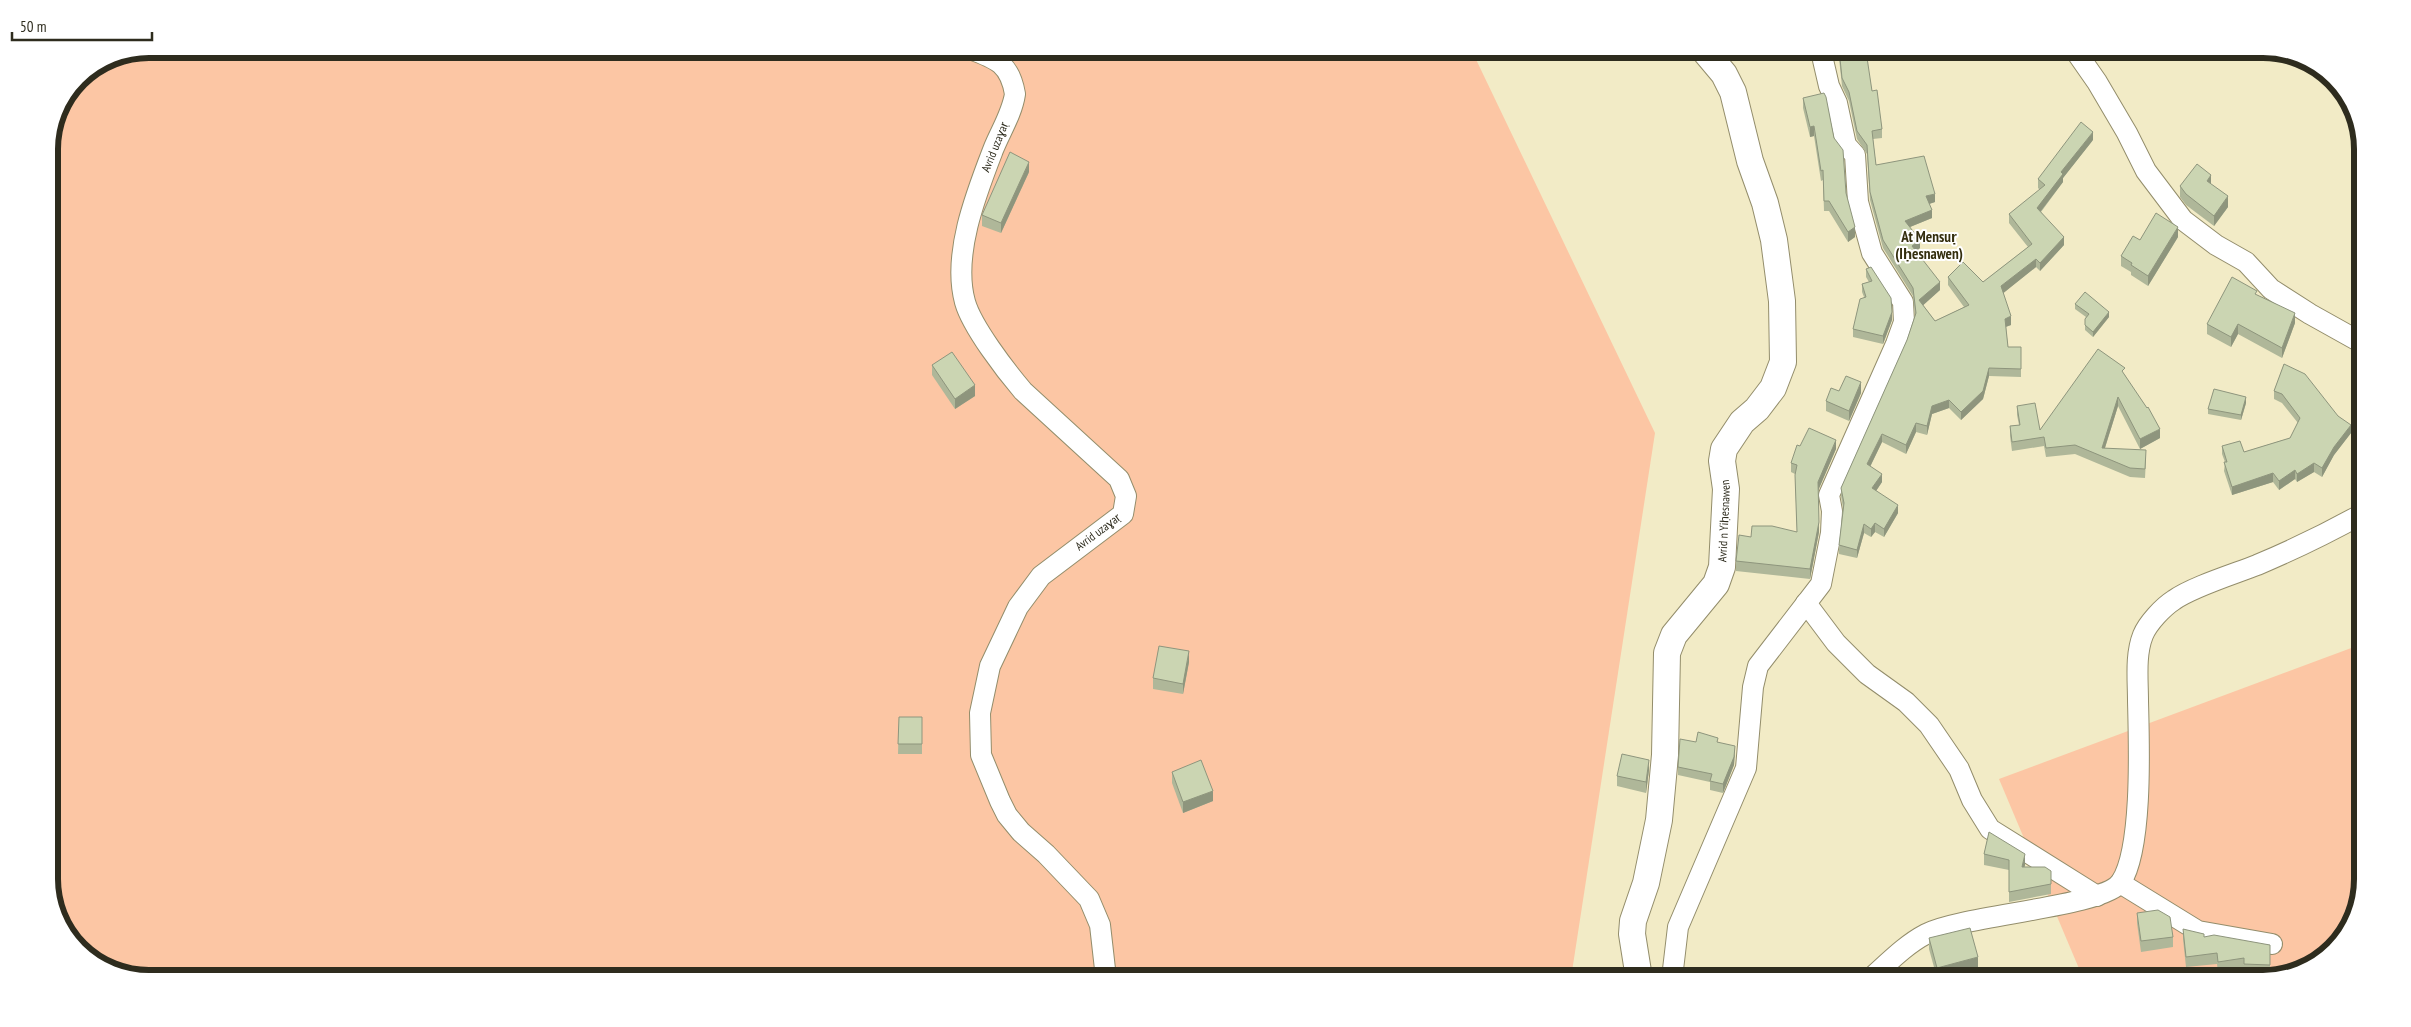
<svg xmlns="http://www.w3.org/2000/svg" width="2411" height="1027" font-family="'PT Sans Narrow',sans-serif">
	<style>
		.green { fill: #fcc6a4 }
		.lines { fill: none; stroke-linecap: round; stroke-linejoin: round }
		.minor-casing { stroke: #938d6b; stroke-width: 22 }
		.tertiary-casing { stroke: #938d6b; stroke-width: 28 }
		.path { stroke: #a9a487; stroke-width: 3; stroke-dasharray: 4 2.5; stroke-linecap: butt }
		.minor { stroke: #fff; stroke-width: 20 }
		.tertiary { stroke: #fff; stroke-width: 26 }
		.wall { fill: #afb799 }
		.shaded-wall { fill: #8e957d }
		.building { fill: #cbd5b2; stroke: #8e957d }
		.labels { text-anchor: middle; stroke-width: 4; stroke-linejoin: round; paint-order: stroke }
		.street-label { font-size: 12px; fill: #2e2c1e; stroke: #fff }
		.quarter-label { font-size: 15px; font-weight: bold; fill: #342e0e; stroke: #fff }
		.rim { fill: none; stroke: #2e2c1e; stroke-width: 6 }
	</style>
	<rect width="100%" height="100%" fill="#f2ebc6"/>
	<!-- green -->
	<g class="green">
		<polygon points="149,49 1471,49 1655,433 1571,978 149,978 111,971 69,939 49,885 49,142 56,110 78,78 111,56"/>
		<polygon points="2362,644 2362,878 2355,916 2318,961 2263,978 2083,978 1999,779"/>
	</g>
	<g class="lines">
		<!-- minor casing -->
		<g class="minor-casing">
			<g id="minor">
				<path d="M970,49C997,59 1010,64 1015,94C1012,114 1000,132 993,150C976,194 952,255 965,302C972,327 1006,371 1023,391L1119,479L1126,496L1123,514L1041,576L1018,607L990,666L980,713L981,755L1000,801L1007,815L1021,832L1046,854L1089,899L1100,925L1106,978"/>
				<polyline points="2074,49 2097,82 2127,133 2146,171 2183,220 2216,245 2246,262 2271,289 2310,314 2362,343"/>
				<polyline points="1806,603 1836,643 1867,674 1906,702 1929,725 1959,769 1972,800 1990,829 2097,896"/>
				<polyline points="2120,883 2198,931 2272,944"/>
				<polyline points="1672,978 1678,927 1746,768 1753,687 1758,666 1821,584 1831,533 1832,511 1829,495 1896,344 1904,322 1903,302 1872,253 1858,202 1855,155 1846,145 1837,103 1829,86 1823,60 1825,49"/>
				<path d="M1871,978C1888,963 1905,945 1926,934C1963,915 2104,907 2121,882C2143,848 2139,743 2138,701C2138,680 2135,655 2143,635C2148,623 2163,607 2174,600C2192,587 2234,574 2257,565C2295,549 2326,534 2362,514"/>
			</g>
		</g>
		<!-- tertiary casing -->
		<g class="tertiary-casing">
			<g id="tertiary">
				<path id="s1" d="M1639,978L1632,934L1633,921L1646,883L1659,820L1665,755L1667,653L1674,635L1716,584L1722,567L1726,489L1722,461L1724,449L1742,422L1757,409L1773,388L1783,362L1782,301L1774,240L1765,203L1750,161L1733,92L1724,74L1703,49"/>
			</g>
		</g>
		<!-- path -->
		<polyline class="path" points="49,776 51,780 49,797"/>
		<!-- minor -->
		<use href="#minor" class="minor"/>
		<!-- tertiary -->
		<use href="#tertiary" class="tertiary"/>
	</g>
	<!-- wall -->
	<g class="wall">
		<polygon points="1838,49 1863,49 1872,91 1882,129 1882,138 1873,139 1876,165 1935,202 1929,204 1932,218 1910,227 1920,248 1916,251 1940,290 1923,305 1935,321 1964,307 1948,285 1948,277 1983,282 2028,247 2009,223 2009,214 2040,190 2038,188 2038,179 2093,140 2063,178 2063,182 2041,212 2064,245 2040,271 2036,267 2003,293 2011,325 2006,327 2008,347 2021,347 2021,377 1989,376 1983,399 1961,420 1949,408 1932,414 1927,435 1916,432 1906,454 1882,442 1870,467 1882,482 1876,491 1898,513 1884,537 1875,532 1871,537 1864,533 1857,558 1839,554 1839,545 1843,508 1841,496 1841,488 1907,340 1915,315 1913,296 1883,248 1870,200 1867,154 1857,139 1849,101 1842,86"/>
		<polygon points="1803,98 1846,193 1855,237 1848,242 1829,211 1824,211 1823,180 1821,181 1814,136 1810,137 1803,108"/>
		<polygon points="1029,172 1001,233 982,226 982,215"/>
		<polygon points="2211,184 2228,207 2214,226 2186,205 2180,197 2180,186"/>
		<polygon points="2178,237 2148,286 2131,275 2131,272 2121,266 2121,256 2140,240"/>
		<polygon points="1866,269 1892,320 1883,344 1853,337 1853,329 1864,297 1862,292 1862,284 1869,282 1866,277"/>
		<polygon points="2257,295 2295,323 2282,358 2238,334 2231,347 2207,334 2207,324"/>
		<polygon points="2075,304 2109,317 2093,337 2085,330 2085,319 2086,317 2075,309"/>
		<polygon points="2284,364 2351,433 2334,455 2322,477 2314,472 2297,482 2295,479 2279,490 2273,482 2232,495 2224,471 2225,462 2222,454 2222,446 2244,452 2290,438 2298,423 2282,403 2274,399 2274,391"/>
		<polygon points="932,365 975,396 955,409 932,375"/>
		<polygon points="2125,375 2160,438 2140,449 2118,406 2105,448 2146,459 2145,478 2130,477 2075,454 2046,457 2044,446 2012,451 2010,436 2010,426 2019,425 2017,415 2017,406 2040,430"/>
		<polygon points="1839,391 1861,393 1849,421 1826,411 1826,401"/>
		<polygon points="2246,403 2241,420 2208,414 2208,409"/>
		<polygon points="2362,428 2362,446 2360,446 2360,435"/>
		<polygon points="1800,446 1836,449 1818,490 1819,532 1810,579 1736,571 1736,561 1751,537 1797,532 1795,474 1791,472 1791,463"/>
		<polygon points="1189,662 1183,694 1153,689 1153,678"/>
		<polygon points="899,717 922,717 922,754 898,754"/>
		<polygon points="1696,742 1718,742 1735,755 1734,765 1723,793 1710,790 1710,782 1678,775 1678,767"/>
		<polygon points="1649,770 1646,793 1617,786 1617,776"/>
		<polygon points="1172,772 1213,801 1183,813 1172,783"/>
		<polygon points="1989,832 2025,865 2024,867 2051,871 2051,894 2009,902 2009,870 1984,865 1984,854"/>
		<polygon points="2137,913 2173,937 2173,947 2141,952 2137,923"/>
		<polygon points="2183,929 2204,937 2270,945 2270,975 2244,975 2244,969 2218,972 2217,964 2186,967 2183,939"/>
		<polygon points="1929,938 1978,968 1937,978 1929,949"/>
	</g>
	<!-- shaded-wall -->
	<g class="shaded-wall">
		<polygon points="1814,126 1814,136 1810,137 1810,127"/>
		<polygon points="2093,132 2093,140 2063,178 2063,182 2037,216 2037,208 2061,172"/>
		<polygon points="1029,162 1029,172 1001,233 1001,223"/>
		<polygon points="2211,175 2211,186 2207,181"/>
		<polygon points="1935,194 1935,202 1926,205 1926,196"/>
		<polygon points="2228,196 2228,207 2214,226 2214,216"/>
		<polygon points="1932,210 1932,218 1905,229 1905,221"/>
		<polygon points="1855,227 1855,237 1848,242 1848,232"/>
		<polygon points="2178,227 2178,237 2148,286 2148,276"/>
		<polygon points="2064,237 2064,245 2040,271 2040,263"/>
		<polygon points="1920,240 1920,248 1912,254 1912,246"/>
		<polygon points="2036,259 2036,267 2001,295 2001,286"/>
		<polygon points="1940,282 1940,290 1919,309 1919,300"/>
		<polygon points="1892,312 1892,320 1883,344 1883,336"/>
		<polygon points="2109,312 2109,317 2093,337 2093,332"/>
		<polygon points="2295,313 2295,323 2282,358 2282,348"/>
		<polygon points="2011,316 2011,325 2005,327 2005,319"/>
		<polygon points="2238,324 2238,334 2231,347 2231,337"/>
		<polygon points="1989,368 1989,376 1983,399 1961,420 1961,412"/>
		<polygon points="1861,382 1861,393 1849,421 1849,411"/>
		<polygon points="975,385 975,396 955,409 955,399"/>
		<polygon points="2118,397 2118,406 2102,457 2102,448"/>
		<polygon points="2246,397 2246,403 2241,420 2241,415"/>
		<polygon points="1949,400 1949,408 1932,414 1927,435 1927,426 1932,406"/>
		<polygon points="1916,423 1916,432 1906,454 1906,445"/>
		<polygon points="2351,425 2351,433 2334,455 2322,477 2322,468 2334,447"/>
		<polygon points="2160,429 2160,438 2140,449 2140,439"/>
		<polygon points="1882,434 1882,442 1867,473 1867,464"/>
		<polygon points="1836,440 1836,449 1818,491 1818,482"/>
		<polygon points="2314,463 2314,472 2297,482 2297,474"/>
		<polygon points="2295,470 2295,479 2279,490 2279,481"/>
		<polygon points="2273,473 2273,482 2232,495 2232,487"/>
		<polygon points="1882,474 1882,482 1872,497 1872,488"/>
		<polygon points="1898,505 1898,513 1884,537 1884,529"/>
		<polygon points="1819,522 1819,532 1810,579 1810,569"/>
		<polygon points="1875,523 1875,532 1871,537 1871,529"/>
		<polygon points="1864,524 1864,533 1857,558 1857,550"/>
		<polygon points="1189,651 1189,662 1183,694 1183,684"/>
		<polygon points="1735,746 1734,765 1723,793 1723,784"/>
		<polygon points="1649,760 1649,770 1646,793 1646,782"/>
		<polygon points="1213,791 1213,801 1183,813 1183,802"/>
		<polygon points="2025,854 2025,865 2022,878 2022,867"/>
		<polygon points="1978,957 1978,968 1937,978 1937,968"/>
	</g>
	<!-- building -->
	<g class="building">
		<polygon points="1839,49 1863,49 1863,51 1866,51 1872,91 1877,90 1882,129 1872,131 1876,165 1924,156 1935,194 1926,196 1932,210 1905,221 1920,240 1912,246 1940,282 1919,300 1935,321 1969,305 1948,277 1963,262 1983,282 2032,244 2009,214 2045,185 2038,179 2081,122 2093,132 2061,172 2063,174 2037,208 2064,237 2040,263 2036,259 2001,286 2011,316 2005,319 2008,347 2021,347 2021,369 1989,368 1983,391 1961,412 1949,400 1932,406 1927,426 1916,423 1906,445 1882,434 1867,464 1882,474 1872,488 1898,505 1884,529 1875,523 1871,529 1864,524 1857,550 1839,545 1844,503 1841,488 1907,340 1916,313 1913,288 1883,240 1870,192 1867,145 1857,131 1849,92 1842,78"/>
		<polygon points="1824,93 1826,97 1834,138 1843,150 1846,193 1855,227 1848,232 1829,201 1824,201 1823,170 1821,171 1814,126 1810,127 1803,98"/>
		<polygon points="1010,152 1029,162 1001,223 982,215"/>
		<polygon points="2197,164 2211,175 2207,181 2228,196 2214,216 2186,194 2180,186"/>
		<polygon points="2156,213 2178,227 2148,276 2131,265 2132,263 2121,256 2133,236 2140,240"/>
		<polygon points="1871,267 1891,298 1892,312 1883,336 1853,329 1860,299 1866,297 1862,284 1872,281 1866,269"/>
		<polygon points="2232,277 2257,291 2255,294 2295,313 2282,348 2238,324 2231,337 2207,324"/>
		<polygon points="2085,292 2109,312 2093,332 2085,325 2085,319 2089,314 2075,304"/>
		<polygon points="2098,349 2125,368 2122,371 2147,408 2148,407 2160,429 2140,439 2118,397 2102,448 2146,450 2145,469 2130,468 2075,445 2046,448 2044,437 2012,442 2010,426 2020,425 2017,406 2035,403 2040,430"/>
		<polygon points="952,352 975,385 955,399 932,365"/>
		<polygon points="2284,364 2305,374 2338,416 2351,425 2334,447 2322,468 2314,463 2297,474 2295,470 2279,481 2273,473 2232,487 2224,462 2227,462 2222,446 2240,441 2244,452 2290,438 2300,418 2282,394 2274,391"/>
		<polygon points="1846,376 1861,382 1849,411 1826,401 1831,388 1839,391"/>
		<polygon points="2214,389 2246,397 2241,415 2208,409"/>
		<polygon points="1809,428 1836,440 1818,482 1819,522 1810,569 1736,561 1739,535 1751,537 1752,526 1772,526 1797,532 1795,475 1797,465 1791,463 1797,445 1800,446"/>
		<polygon points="2362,428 2362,436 2360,435"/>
		<polygon points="1159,646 1189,651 1183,684 1153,678"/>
		<polygon points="899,717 922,717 922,744 898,744"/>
		<polygon points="1698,732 1718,738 1717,742 1735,746 1734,757 1723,784 1710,781 1712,774 1678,767 1680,739 1696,742"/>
		<polygon points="1622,754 1649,760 1646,782 1617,776"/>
		<polygon points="1201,760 1213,791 1183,802 1172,772"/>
		<polygon points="1989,832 2025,854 2022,867 2045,867 2051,871 2051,884 2009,892 2009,860 1984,854"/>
		<polygon points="2158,910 2170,917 2173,937 2141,941 2137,913"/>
		<polygon points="1970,928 1978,957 1937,968 1929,938"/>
		<polygon points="2183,929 2204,934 2204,937 2214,935 2270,945 2270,965 2244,964 2244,958 2218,962 2217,953 2186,957"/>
	</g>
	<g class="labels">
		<!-- street labels -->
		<g class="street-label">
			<text transform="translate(995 147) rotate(-68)" y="4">Avrid uzaɣaṛ</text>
			<text dy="4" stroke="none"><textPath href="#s1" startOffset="479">Avrid n Yiḥesnawen</textPath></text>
			<text transform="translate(1098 532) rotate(-37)" y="4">Avrid uzaɣaṛ</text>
		</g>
		<!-- quarter labels -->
		<g class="quarter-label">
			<text x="1929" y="242">At Mensuṛ<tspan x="1929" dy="17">(Iḥesnawen)</tspan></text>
		</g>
	</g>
	<!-- crop -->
	<path d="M0 0H2411V1027H0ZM149 58H2263A91 91 0 0 1 2354 149V879A91 91 0 0 1 2263 970H149A91 91 0 0 1 58 879V149A91 91 0 0 1 149 58Z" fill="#fff" fill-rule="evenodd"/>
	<path class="rim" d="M149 58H2263A91 91 0 0 1 2354 149V879A91 91 0 0 1 2263 970H149A91 91 0 0 1 58 879V149A91 91 0 0 1 149 58Z"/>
	<!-- scale -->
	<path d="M12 32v8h140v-8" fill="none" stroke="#2e2c1e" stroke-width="2.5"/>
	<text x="20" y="32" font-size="15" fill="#2e2c1e" stroke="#ffffff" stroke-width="4" paint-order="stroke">50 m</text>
</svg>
